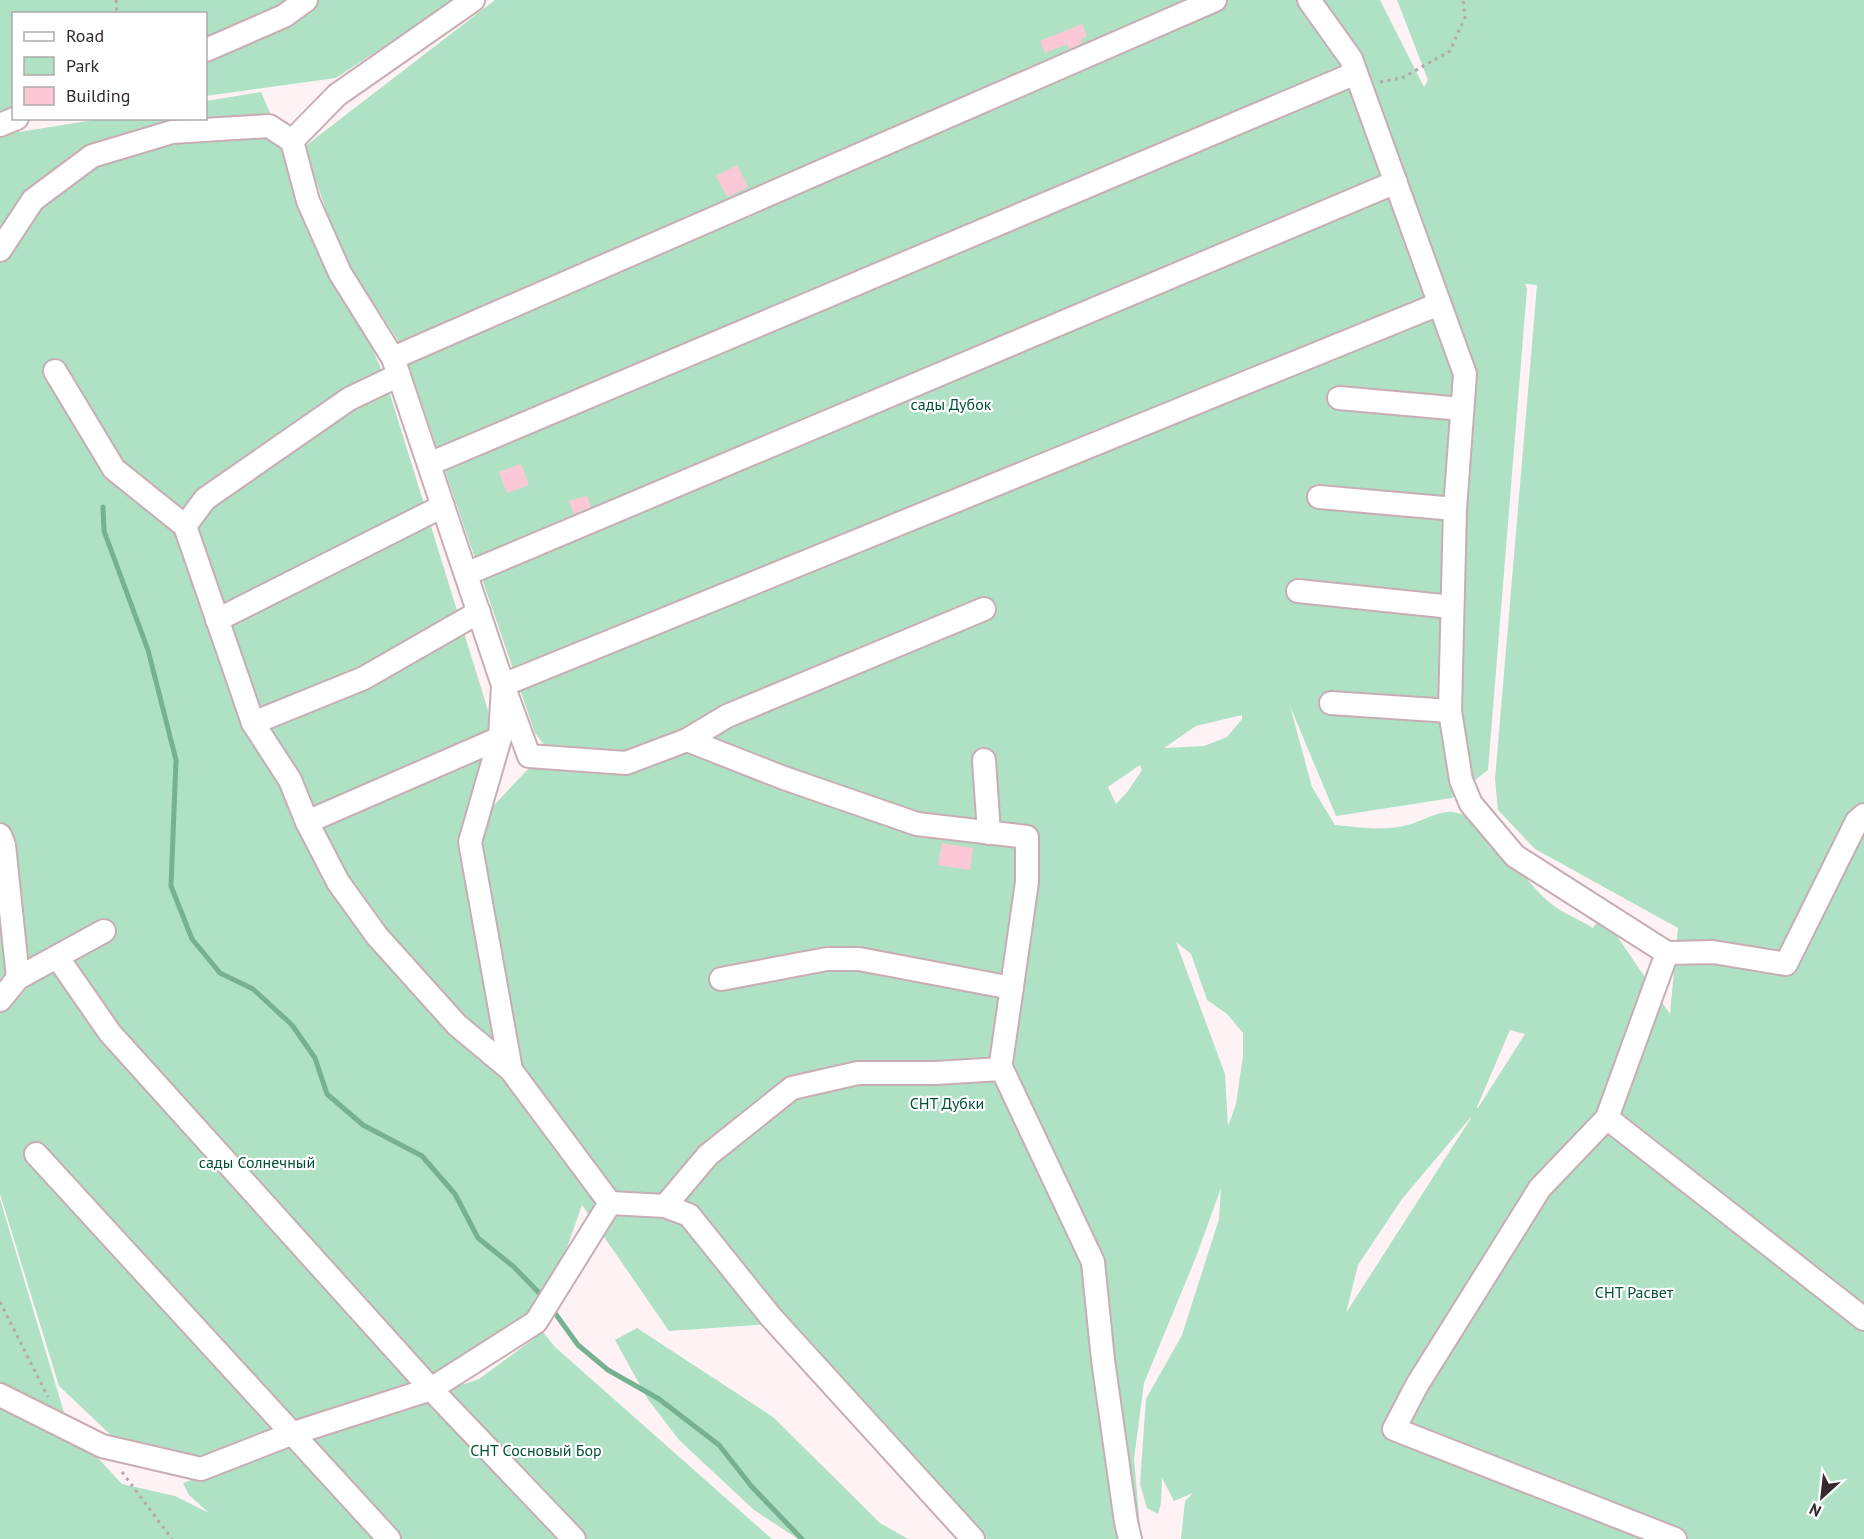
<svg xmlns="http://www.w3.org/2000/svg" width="1864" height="1539" font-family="'PT Sans',sans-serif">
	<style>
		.green { fill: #afe1c4; fill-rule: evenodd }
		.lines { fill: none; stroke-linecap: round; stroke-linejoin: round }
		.stream { stroke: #76b191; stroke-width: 5 }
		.building { fill: #fdc8d6 }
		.minor-casing { stroke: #c8adb4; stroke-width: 26 }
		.path { stroke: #b3a8ab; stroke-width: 3; stroke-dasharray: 3 4.5; stroke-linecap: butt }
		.minor { stroke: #fff; stroke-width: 22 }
		.labels { text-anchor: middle; stroke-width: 4.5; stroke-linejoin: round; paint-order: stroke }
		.park-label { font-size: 16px; fill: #025132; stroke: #fff }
	</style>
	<rect width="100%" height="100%" fill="#fef2f5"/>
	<!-- green -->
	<g class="green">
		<polygon points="0,0 454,0 336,78 206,96 206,14 14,14 14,118 35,119 0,123"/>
		<path d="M495,0H1380L1424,87L1428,80L1397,0H1864V1539H1181L1185,1501L1193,1493L1174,1501L1162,1478L1161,1503L1158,1514L1147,1508L1140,1484L1146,1399L1182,1335L1219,1219L1221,1188L1196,1257L1144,1383L1134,1459L1141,1539H987L787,1323L669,1331L582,1205L557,1276L504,1343L401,1391L203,1457L115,1439L59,1386L0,1194V135L100,119L206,118V101L261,92L385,378L491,720L463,838L547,749L535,733L402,346L342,255L304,147ZM1525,284L1537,285L1495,779L1498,810L1535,849L1678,928L1670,1014L1602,914L1593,928C1579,919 1562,913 1549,902C1524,882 1480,808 1448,812C1433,813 1419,823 1404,826C1381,831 1358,827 1335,825L1312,787L1290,706L1336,816L1452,798L1488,770L1527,289ZM1242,715V719L1227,737L1204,746L1164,748L1196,726ZM1140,765L1142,770L1128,791L1116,804L1108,787ZM1176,942L1191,954L1207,1000L1227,1014L1243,1033V1056L1236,1104L1228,1126L1225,1074ZM1510,1030L1525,1034L1478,1108L1477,1107ZM1471,1117V1118L1346,1313L1358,1265L1402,1199Z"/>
		<polygon points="0,1199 68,1426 122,1484 175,1496 209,1513 189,1495 183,1483 270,1450 479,1379 543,1332 555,1347 772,1539 0,1539"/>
		<polygon points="637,1328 773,1417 880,1523 908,1539 798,1539 754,1510 679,1440 647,1398 615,1340"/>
	</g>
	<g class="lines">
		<!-- stream -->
		<g class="stream">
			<polyline points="103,507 104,531 148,650 176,760 171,886 192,939 220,973 253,989 292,1025 315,1058 327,1094 363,1125 422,1156 455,1194 478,1238 514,1267 545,1299"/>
			<polyline points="552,1309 578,1345 608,1370 659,1399 719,1445 752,1487 802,1539"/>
		</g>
	</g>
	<!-- building -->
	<g class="building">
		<polygon points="1082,24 1087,36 1081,39 1082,43 1069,49 1067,44 1045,53 1040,41"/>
		<polygon points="737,165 748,187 727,197 716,176"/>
		<polygon points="521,464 529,485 507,493 499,472"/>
		<polygon points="587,496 591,507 574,514 569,501"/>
		<polygon points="942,843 973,848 970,870 938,865"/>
	</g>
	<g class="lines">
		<!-- minor casing -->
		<g class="minor-casing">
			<g id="minor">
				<polyline points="1309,0 1351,59 1465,374 1455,509 1450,711 1461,780 1471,804 1515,856 1667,953 1713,952 1786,964 1857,821 1864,815"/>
				<polyline points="206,50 284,16 306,0"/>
				<polyline points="0,125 17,118"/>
				<polyline points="0,250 33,200 92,156 172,132 269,126 292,141"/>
				<polyline points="393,358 1215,0"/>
				<polyline points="55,371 114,469 185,526 253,723 290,780 307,822 338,882 377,936 457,1025 511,1070"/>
				<polyline points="1339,398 1462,409"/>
				<polyline points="429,464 1356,73"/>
				<polyline points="1319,497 1455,509"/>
				<polyline points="185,526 205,499 349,399 399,375"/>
				<polyline points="466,574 1396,182"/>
				<polyline points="1298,591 1452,607"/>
				<polyline points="217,620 443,506"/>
				<polyline points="1331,703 1450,711"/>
				<polyline points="253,723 364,678 479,612"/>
				<polyline points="687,740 727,716 984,609"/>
				<polyline points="984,760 989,833"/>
				<polyline points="307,822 500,738"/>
				<polyline points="0,835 4,845 18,978"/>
				<polyline points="1667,953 1607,1118 1864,1319"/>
				<polyline points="58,958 110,1033 431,1389 574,1539"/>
				<polyline points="721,979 827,959 859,959 1012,988"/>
				<polyline points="0,1000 18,978 104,931"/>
				<polyline points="1000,1070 1027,882 1027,837 917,824 784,778 687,740 626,763 529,756 503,685 1439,304"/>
				<polyline points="1607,1118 1540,1188 1417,1385 1394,1429 1675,1539"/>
				<polyline points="36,1154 389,1539"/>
				<polyline points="610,1203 665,1206 689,1215 771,1317 973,1539"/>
				<polyline points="665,1206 708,1155 792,1088 858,1073 935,1073 1002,1069 1093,1262 1103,1360 1126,1522 1130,1539"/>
				<polyline points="0,1395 102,1446 201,1469 291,1434 431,1389 536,1322 610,1203 511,1070 470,842 500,738 503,685 393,358 340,273 308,201 292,141 337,95 473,0"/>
			</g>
		</g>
		<!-- path -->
		<g class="path">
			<polyline points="116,0 117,14"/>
			<polyline points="1380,82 1402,78 1450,51 1465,17 1463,0"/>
			<polyline points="0,1302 48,1397"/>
			<polyline points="122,1472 172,1539"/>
		</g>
		<!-- minor -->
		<use href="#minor" class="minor"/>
	</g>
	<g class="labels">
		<!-- park labels -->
		<g class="park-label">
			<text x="951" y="410">сады Дубок</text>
			<text x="947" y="1109">СНТ Дубки</text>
			<text x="257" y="1168">сады Солнечный</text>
			<text x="1634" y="1298">СНТ Расвет</text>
			<text x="536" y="1456">СНТ Сосновый Бор</text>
		</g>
	</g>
	<!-- legend -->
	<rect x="12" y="12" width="195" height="108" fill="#ffffff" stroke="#aeaaab" stroke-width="1.5"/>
	<rect x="24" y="32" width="30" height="9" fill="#ffffff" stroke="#aeaaab" stroke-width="1.5"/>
	<text x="66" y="42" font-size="18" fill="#352b2d">Road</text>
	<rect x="24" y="57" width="30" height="18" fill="#afe1c4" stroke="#aeaaab" stroke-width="1.5"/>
	<text x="66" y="72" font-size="18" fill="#352b2d">Park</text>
	<rect x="24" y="87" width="30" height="18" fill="#fdc8d6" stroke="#aeaaab" stroke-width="1.5"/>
	<text x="66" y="102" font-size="18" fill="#352b2d">Building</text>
	<!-- north arrow -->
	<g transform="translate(1822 1497) rotate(207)" stroke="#ffffff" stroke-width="4.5" paint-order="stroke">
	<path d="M0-4.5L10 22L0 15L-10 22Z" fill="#352b2d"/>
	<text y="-9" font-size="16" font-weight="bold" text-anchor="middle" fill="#352b2d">N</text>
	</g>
</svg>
